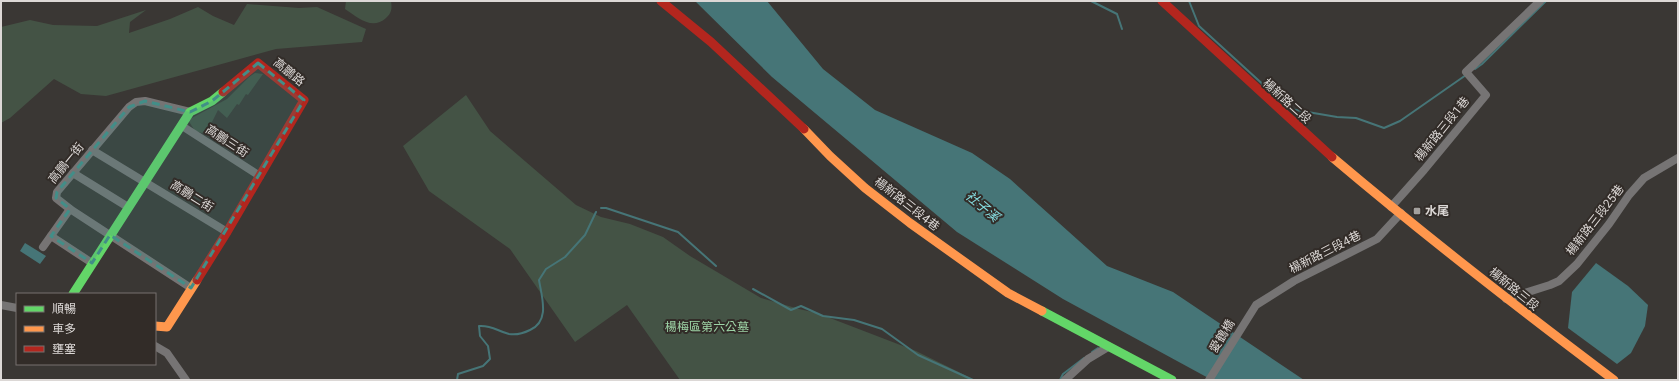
<svg xmlns="http://www.w3.org/2000/svg" width="1679" height="381" font-family="Roboto,'Noto Sans TC',sans-serif">
	<style>
		.green { fill: #445345 }
		.water { fill: #467577 }
		.lines { fill: none; stroke-linecap: round; stroke-linejoin: round }
		.stream { stroke: #467577; stroke-width: 2 }
		.street { stroke: #767474; stroke-width: 8 }
		.fast { stroke: #63d668; stroke-width: 9 }
		.slow { stroke: #ff974d; stroke-width: 9 }
		.jam { stroke: #b3261e; stroke-width: 9 }
		.marked { fill: #428e88; fill-opacity: 0.2; stroke: #428e88; stroke-width: 3; stroke-dasharray: 8 5; stroke-linejoin: round }
		.poi-dot { fill: #a3a09d; stroke: #322c28; stroke-width: 1.5 }
		.labels { text-anchor: middle; stroke-width: 4; stroke-linejoin: round; paint-order: stroke }
		.street-label { font-size: 12px; fill: #dcd8d6; stroke: #322c28 }
		.poi-label { font-size: 12px; font-weight: bold; fill: #dcd8d6; stroke: #322c28; text-anchor: start }
		.park-label { font-size: 12px; fill: #9ed5a7; stroke: #322c28 }
		.water-label { font-size: 13px; font-style: italic; fill: #87e0e4; stroke: #322c28 }
	</style>
	<rect width="100%" height="100%" fill="#3a3734"/>
	<!-- green -->
	<g class="green">
		<path d="M346,1H391C392,8 392,13 386,18C372,31 357,17 345,9Z"/>
		<polygon points="247,4 299,8 317,7 366,29 362,42 276,49 106,96 81,94 54,79 10,118 1,123 1,27 30,20 53,25 97,26 146,10 130,22 129,33 170,19 198,7 213,16 234,25"/>
		<polygon points="255,73 263,74 248,95 246,94 239,105 237,104 227,118 218,110 210,126 202,133 195,131 188,120 227,99 249,77"/>
		<polygon points="466,95 490,131 576,205 601,217 630,224 663,237 690,256 761,298 799,309 817,313 916,351 975,380 680,380 627,305 575,342 510,249 429,191 403,146"/>
	</g>
	<!-- water -->
	<g class="water">
		<polygon points="695,1 767,1 823,69 875,110 972,153 1010,179 1107,266 1173,292 1304,380 1212,380 1063,299 957,232 772,77"/>
		<polygon points="25,243 46,256 40,264 20,251"/>
		<polygon points="1596,263 1628,286 1648,305 1645,326 1631,353 1617,364 1568,328 1572,292"/>
	</g>
	<g class="lines">
		<!-- stream -->
		<g class="stream">
			<polyline points="1091,1 1117,14 1122,29"/>
			<polyline points="1189,1 1199,26 1290,109 1337,117 1356,118 1384,128 1400,121 1466,75"/>
			<polyline points="1475,69 1482,64 1546,1"/>
			<polyline points="601,208 606,208 678,232 716,266"/>
			<polyline points="753,289 791,310 801,306 823,316 854,320 882,329 918,355 973,380"/>
			<polyline points="1092,352 1098,348"/>
			<path d="M457,380L458,374L483,366L490,359L488,346L480,336L479,326C492,325 497,331 509,334C515,335 524,333 530,330C550,321 542,298 539,280L546,269L565,257L585,235L596,212"/>
			<polyline points="1040,380 1042,380"/>
			<polyline points="1060,380 1063,374 1084,358"/>
		</g>
		<!-- street -->
		<g class="street">
			<polyline points="190,112 145,101 136,102 129,107 57,192 56,198 70,209 191,288"/>
			<polyline points="182,126 260,176"/>
			<polyline points="92,150 227,232"/>
			<polyline points="73,173 128,207"/>
			<polyline points="1391,207 1424,170 1486,95 1466,72 1540,1"/>
			<polyline points="51,236 92,263"/>
			<polyline points="43,247 70,209"/>
			<polyline points="1506,299 1550,285 1559,281 1577,264 1609,224 1629,195 1644,178 1678,158"/>
			<polyline points="1,305 17,308"/>
			<polyline points="155,346 167,353 186,380"/>
			<polyline points="1065,380 1088,359 1108,347"/>
			<polyline points="1209,380 1256,305 1294,281 1377,239 1401,213"/>
		</g>
		<!-- fast -->
		<g class="fast">
			<polyline points="73,294 190,112 212,101 223,92"/>
			<polyline points="1042,311 1172,380"/>
		</g>
		<!-- slow -->
		<g class="slow">
			<polyline points="804,129 830,156 865,188 910,223 1008,293 1042,311"/>
			<path d="M1332,157C1423,234 1518,308 1614,380"/>
			<polyline points="155,326 167,327 197,280"/>
		</g>
		<!-- jam -->
		<g class="jam">
			<polyline points="661,1 711,42 804,129"/>
			<polyline points="1162,1 1332,157"/>
			<polyline points="197,280 227,232 304,100 258,63 223,92"/>
		</g>
	</g>
	<!-- marked area -->
	<path class="marked" d="M258,63L304,100L191,288L110,235L92,263L51,236L70,209L56,198L57,192L129,107L145,101L190,112L212,101Z"/>
	<!-- markers -->
	<rect class="poi-dot" x="1413" y="207" width="8" height="8" rx="2"/>
	<g class="labels">
		<!-- street labels -->
		<g class="street-label">
			<text transform="translate(289 72) rotate(39)" y="4">高鵬路</text>
			<text transform="translate(1287 101) rotate(42)" y="4">楊新路二段</text>
			<text transform="translate(1442 129) rotate(-51)" y="4">楊新路三段1巷</text>
			<text transform="translate(227 141) rotate(33)" y="4">高鵬三街</text>
			<text transform="translate(66 163) rotate(-51)" y="4">高鵬一街</text>
			<text transform="translate(192 196) rotate(32)" y="4">高鵬二街</text>
			<text transform="translate(907 204) rotate(38)" y="4">楊新路三段4巷</text>
			<text transform="translate(1595 220) rotate(-52)" y="4">楊新路三段25巷</text>
			<text transform="translate(1325 252) rotate(-27)" y="4">楊新路三段4巷</text>
			<text transform="translate(1514 289) rotate(39)" y="4">楊新路三段</text>
			<text transform="translate(1222 336) rotate(-58)" y="4">愛鶴橋</text>
		</g>
		<!-- poi labels -->
		<g class="poi-label">
			<text x="1425" y="215">水尾</text>
		</g>
		<!-- park labels -->
		<g class="park-label">
			<text x="707" y="331">楊梅區第六公墓</text>
		</g>
		<!-- water labels -->
		<g class="water-label">
			<text transform="translate(983 206) rotate(40)" y="5">社子溪</text>
		</g>
	</g>
	<!-- border -->
	<rect width="1679" height="381" fill="none" stroke="#dcd8d6" stroke-width="4"/>
	<!-- legend -->
	<rect x="16" y="293" width="140" height="72" fill="#322c28" stroke="#76716e"/>
	<rect x="24" y="306" width="20" height="6" fill="#63d668" stroke="#76716e"/>
	<text x="52" y="313" font-size="12" fill="#dcd8d6">順暢</text>
	<rect x="24" y="326" width="20" height="6" fill="#ff974d" stroke="#76716e"/>
	<text x="52" y="333" font-size="12" fill="#dcd8d6">車多</text>
	<rect x="24" y="346" width="20" height="6" fill="#b3261e" stroke="#76716e"/>
	<text x="52" y="353" font-size="12" fill="#dcd8d6">壅塞</text>
</svg>
